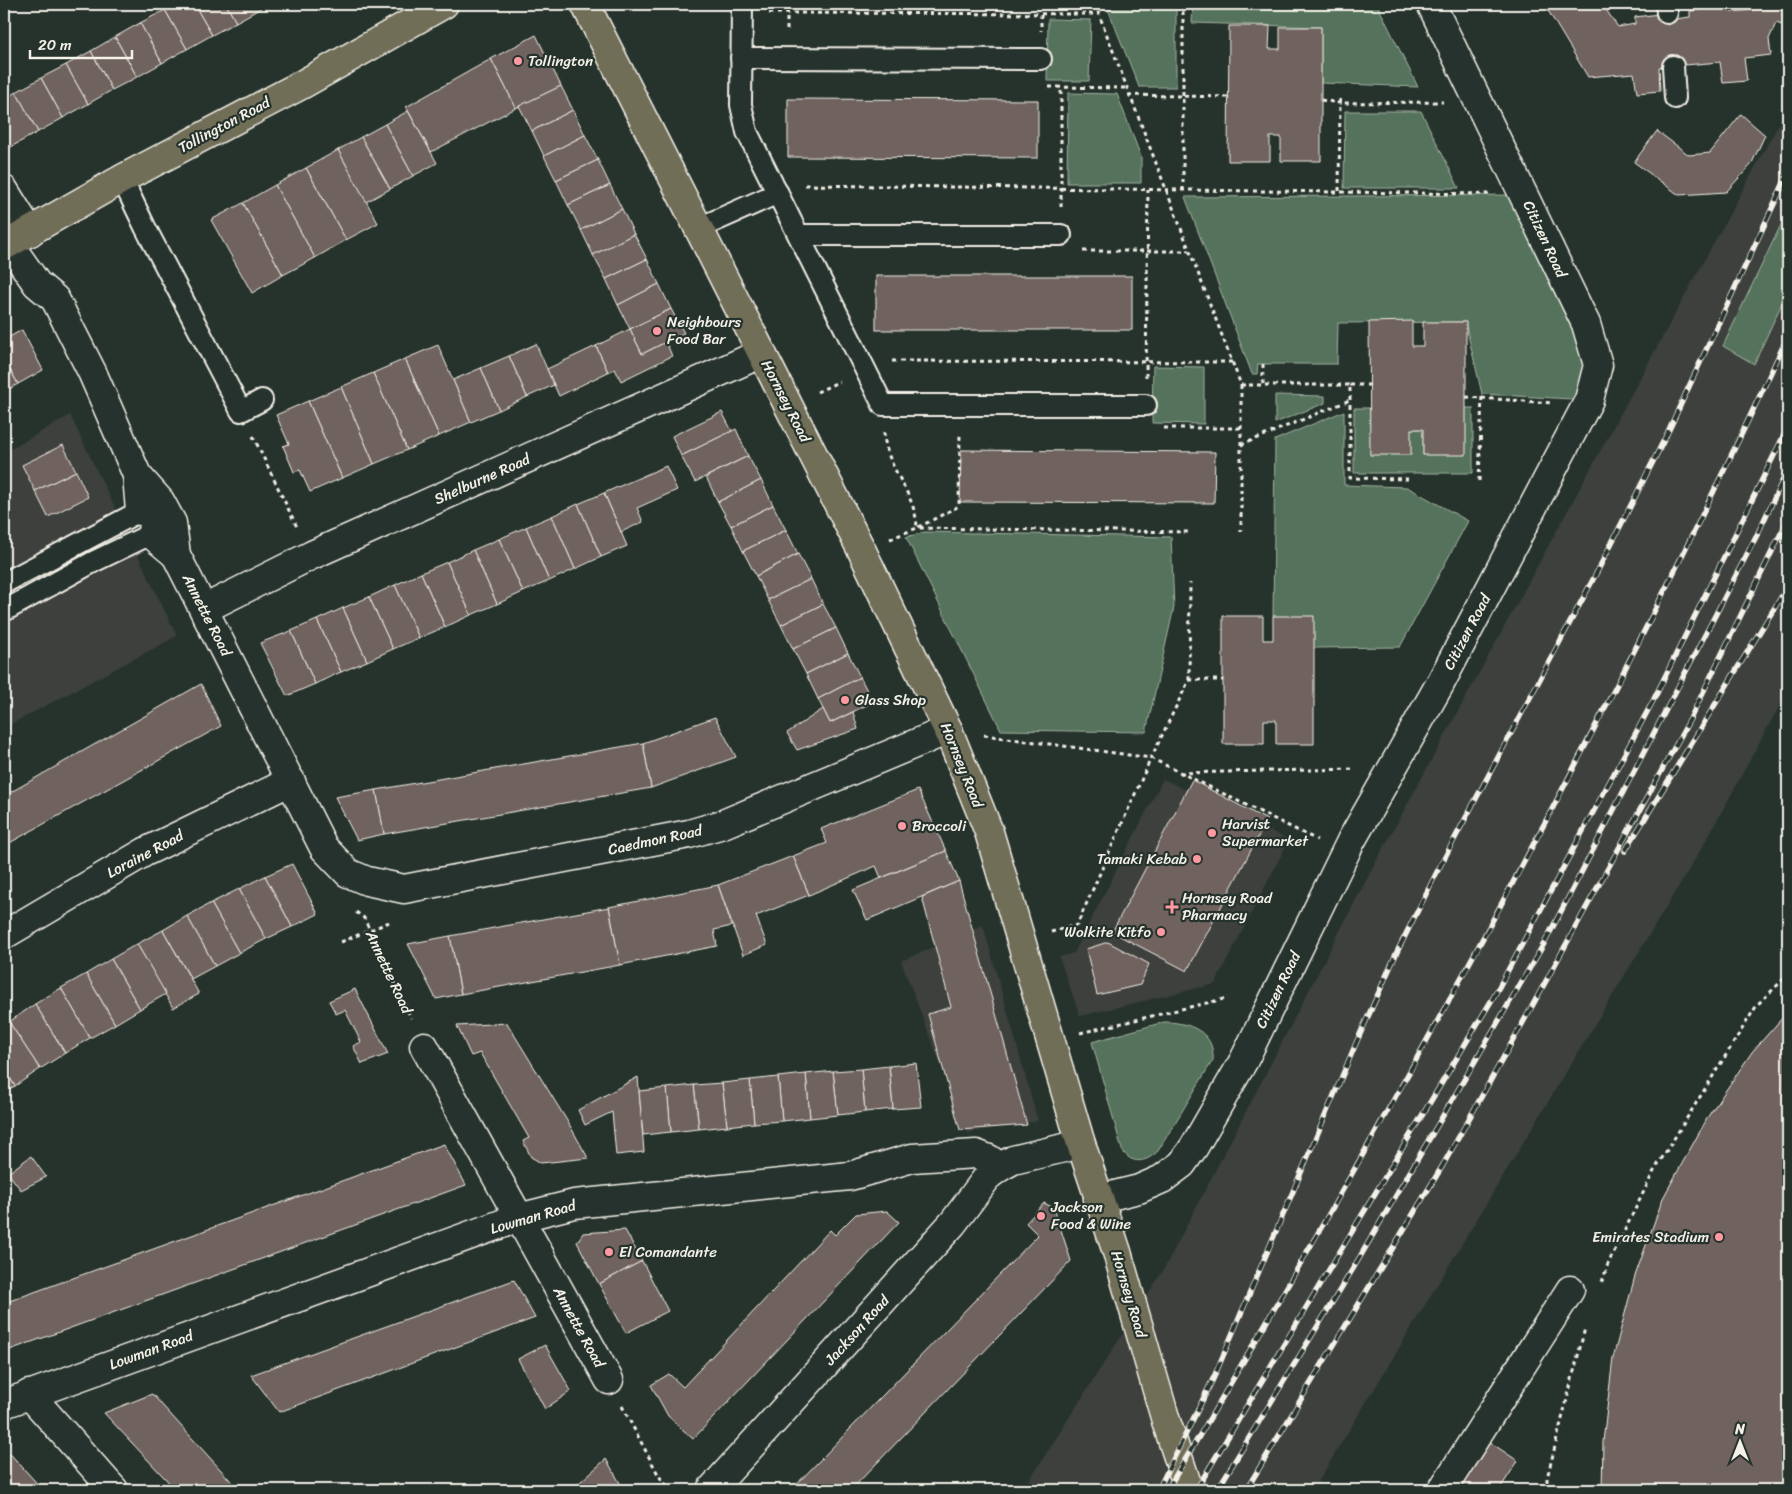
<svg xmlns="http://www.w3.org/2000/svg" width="1792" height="1494" font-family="Sriracha,sans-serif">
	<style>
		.built { fill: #3c413c }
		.green { fill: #54735c; stroke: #a4b2a2 }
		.building { fill: #70635e; stroke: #f4f1e8 }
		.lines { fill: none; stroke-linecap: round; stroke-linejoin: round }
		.service-casing { stroke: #f4f1e8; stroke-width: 24 }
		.pedestrian-casing { stroke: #f4f1e8; stroke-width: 31 }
		.minor-casing { stroke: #f4f1e8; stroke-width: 31 }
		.primary-casing { stroke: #f4f1e8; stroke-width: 31 }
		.trunk-casing { stroke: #f4f1e8; stroke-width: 31 }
		.path { stroke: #f4f1e8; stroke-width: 3; stroke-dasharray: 4 4; stroke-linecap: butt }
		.service { stroke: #26332d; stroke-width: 20 }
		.pedestrian { stroke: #26332d; stroke-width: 28 }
		.minor { stroke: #26332d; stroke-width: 28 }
		.primary { stroke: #716e59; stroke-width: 28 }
		.trunk { stroke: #716e59; stroke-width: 28 }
		.rail-casing { stroke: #f4f1e8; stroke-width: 5.5 }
		.rail { stroke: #26332d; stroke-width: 4; stroke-dasharray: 11; stroke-linecap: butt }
		.poi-dot { fill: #ff9aa2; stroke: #26332d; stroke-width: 2 }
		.labels { text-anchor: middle; stroke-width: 4.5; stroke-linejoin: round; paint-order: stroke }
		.poi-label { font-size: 15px; fill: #f4f1e8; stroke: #26332d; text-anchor: start }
		.street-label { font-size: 15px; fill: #f4f1e8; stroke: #26332d }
	</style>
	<rect width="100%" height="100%" fill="#26332d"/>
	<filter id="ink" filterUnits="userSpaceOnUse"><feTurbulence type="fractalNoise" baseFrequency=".02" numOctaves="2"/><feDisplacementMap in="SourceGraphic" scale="10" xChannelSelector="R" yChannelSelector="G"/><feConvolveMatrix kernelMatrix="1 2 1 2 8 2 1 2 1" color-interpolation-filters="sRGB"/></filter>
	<g filter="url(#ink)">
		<!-- built -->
		<g class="built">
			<polygon points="1788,107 1788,690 1703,846 1313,1490 1023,1490 1164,1269 1372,869"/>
			<polygon points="70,415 177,636 4,728 4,453"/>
			<polygon points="1163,779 1289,840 1215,984 1080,1016 1059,957 1074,953"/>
			<polygon points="983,925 1038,1121 967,1133 901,961"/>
		</g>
		<!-- green -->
		<g class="green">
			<polygon points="1106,4 1176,4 1176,87 1139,87"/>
			<polygon points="1193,4 1377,4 1418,87 1321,83 1321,27 1192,23"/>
			<polygon points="1048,19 1091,20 1089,81 1047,81"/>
			<polygon points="1068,93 1117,94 1141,157 1141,183 1067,183"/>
			<polygon points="1345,111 1421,111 1459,188 1344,188"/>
			<polygon points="1524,195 1586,324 1589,400 1482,394 1465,322 1338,323 1337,364 1258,364 1257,374 1252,374 1185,197"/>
			<polygon points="1788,210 1788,290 1754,364 1723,346"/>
			<polygon points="1153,366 1204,367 1204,424 1152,423"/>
			<polygon points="1275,395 1325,396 1325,403 1275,423"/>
			<polygon points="1354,408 1370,408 1411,429 1423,429 1423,455 1466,408 1473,408 1473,473 1354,473"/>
			<polygon points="1344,411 1344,485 1407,487 1468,521 1400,647 1314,648 1273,616 1275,440"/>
			<polygon points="925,532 1171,537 1174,607 1146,732 1001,730 906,537"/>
			<path d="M1164,1022C1188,1022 1215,1031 1213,1060L1158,1151C1146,1163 1131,1165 1122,1150L1092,1042Z"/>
		</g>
		<!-- building -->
		<g class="building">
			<polygon points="175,4 194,4 212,35 187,49 165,10"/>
			<polygon points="194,4 226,4 236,22 212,35"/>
			<polygon points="226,4 259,4 261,8 236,22"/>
			<polygon points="1544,4 1602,4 1618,27 1635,24 1635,17 1675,12 1675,19 1690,17 1690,11 1731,6 1731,12 1754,10 1756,4 1788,4 1788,27 1776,23 1769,39 1771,55 1744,58 1747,81 1723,83 1720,62 1673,66 1659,67 1660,91 1637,93 1634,73 1588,77"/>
			<polygon points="165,10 187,49 162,63 140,23"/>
			<polygon points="140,23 162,63 137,77 115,37"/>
			<polygon points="1229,26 1270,26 1269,49 1280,49 1280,27 1321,27 1321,161 1281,161 1281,137 1270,137 1270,161 1228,161"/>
			<polygon points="536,35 561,86 516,108 491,59"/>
			<polygon points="115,37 137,77 112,90 91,51"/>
			<polygon points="91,51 112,90 88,104 66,65"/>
			<polygon points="491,59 516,108 431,152 406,107"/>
			<polygon points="66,65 88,104 63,118 41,78"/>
			<polygon points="41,78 63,118 38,132 16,92"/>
			<polygon points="561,86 573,110 532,131 519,106"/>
			<polygon points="16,92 38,132 9,148 4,137 4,99"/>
			<polygon points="788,99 1038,100 1038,158 788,157"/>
			<polygon points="573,110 585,135 544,156 532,131"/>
			<polygon points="408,111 437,163 413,176 385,124"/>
			<polygon points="1741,114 1765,135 1751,165 1726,192 1679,195 1634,162 1657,131 1689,155 1710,153"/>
			<polygon points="385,124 413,176 390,189 361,137"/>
			<polygon points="585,135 598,160 556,180 544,156"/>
			<polygon points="361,137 390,189 366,202 338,150"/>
			<polygon points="338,150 378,223 346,240 306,168"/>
			<polygon points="598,160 610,185 568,205 556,180"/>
			<polygon points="306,168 346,240 315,258 275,185"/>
			<polygon points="275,185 315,258 283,275 243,203"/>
			<polygon points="610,185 622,209 581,230 568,205"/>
			<polygon points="243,203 283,275 252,293 211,220"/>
			<polygon points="622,209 634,234 593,255 581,230"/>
			<polygon points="634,234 647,259 606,279 593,255"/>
			<polygon points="647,259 659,284 618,305 606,279"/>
			<rect x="876" y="276" width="256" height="54"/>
			<polygon points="659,284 671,309 630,329 618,305"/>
			<polygon points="671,309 684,333 642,354 630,329"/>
			<polygon points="1412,321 1412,346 1423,346 1423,322 1466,322 1466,455 1423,455 1423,429 1411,429 1411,455 1370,455 1369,322"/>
			<polygon points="630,329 642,354 666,342 672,356 621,381 615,369 608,372 596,346"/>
			<polygon points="22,330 43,370 18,384 4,359 4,340"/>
			<polygon points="536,344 554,385 527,397 509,356"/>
			<polygon points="438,345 471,422 439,436 405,359"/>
			<polygon points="596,346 608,372 559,396 547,369"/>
			<polygon points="509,356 527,397 499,410 481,368"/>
			<polygon points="4,359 18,384 4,392"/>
			<polygon points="405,359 439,436 407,450 373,373"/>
			<polygon points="481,368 499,410 471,422 453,380"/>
			<polygon points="373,373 407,450 374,464 341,387"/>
			<polygon points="341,387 374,464 342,478 308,401"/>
			<polygon points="308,401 342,478 310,492 300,470 294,472 283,446 289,444 276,415"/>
			<polygon points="722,412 732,431 681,456 672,436"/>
			<polygon points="736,429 748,456 695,482 681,456"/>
			<polygon points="63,445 76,471 35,491 22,465"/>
			<polygon points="961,450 1215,452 1214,503 960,502"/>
			<polygon points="748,456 761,480 718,502 706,477"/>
			<polygon points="666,466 677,490 637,508 643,522 621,532 604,493"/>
			<polygon points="76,471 88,497 48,517 35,491"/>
			<polygon points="761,480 773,505 731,526 718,502"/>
			<polygon points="604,493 627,546 601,557 578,504"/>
			<polygon points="578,504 601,557 575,569 552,516"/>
			<polygon points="773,505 786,530 743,551 731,526"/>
			<polygon points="552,516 575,569 549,581 526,527"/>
			<polygon points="526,527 549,581 523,592 499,539"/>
			<polygon points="786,530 798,554 756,576 743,551"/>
			<polygon points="499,539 523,592 497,604 473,550"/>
			<polygon points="473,550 497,604 471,615 447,562"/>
			<polygon points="798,554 811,579 768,600 756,576"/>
			<polygon points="447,562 471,615 445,627 421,573"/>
			<polygon points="421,573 445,627 419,638 395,585"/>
			<polygon points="811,579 823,604 781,625 768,600"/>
			<polygon points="395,585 419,638 393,649 369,597"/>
			<polygon points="369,597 393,649 367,661 343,608"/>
			<polygon points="823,604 836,628 793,649 781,625"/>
			<polygon points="343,608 367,661 341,672 317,620"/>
			<polygon points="1223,616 1263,616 1263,640 1273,640 1273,616 1314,616 1314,744 1276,744 1276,720 1264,720 1264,744 1223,744"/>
			<polygon points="317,620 341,672 315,684 291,631"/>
			<polygon points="836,628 848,653 806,674 793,649"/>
			<polygon points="291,631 315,684 287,696 260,643"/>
			<polygon points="848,653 860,677 818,699 806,674"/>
			<polygon points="860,677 873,702 830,723 818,699"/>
			<polygon points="201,684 221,726 4,846 4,796"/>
			<polygon points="823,709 830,723 853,712 858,729 797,750 787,733"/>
			<polygon points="715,717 736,757 651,788 643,743"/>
			<polygon points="643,743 651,788 384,834 376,790"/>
			<polygon points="1192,780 1267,820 1187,971 1112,932"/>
			<polygon points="376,790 384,834 357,840 335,797"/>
			<polygon points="918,790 946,851 881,878 876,866 809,895 793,856 827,843 821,829"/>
			<polygon points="946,851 959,881 867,920 853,890"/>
			<polygon points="793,856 809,895 756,916 767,945 743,955 718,885"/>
			<polygon points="292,864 318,914 292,927 265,876"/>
			<polygon points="265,876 292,927 266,939 239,889"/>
			<polygon points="959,881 1027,1125 960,1130 928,1014 951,1007 922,897"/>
			<polygon points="718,885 732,926 714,930 717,946 620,965 609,907"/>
			<polygon points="239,889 266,939 239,953 211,903"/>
			<polygon points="211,903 239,953 215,966 187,916"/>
			<polygon points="609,907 620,965 461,994 450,936"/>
			<polygon points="187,916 215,966 191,979 163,930"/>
			<polygon points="163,930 199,994 173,1008 137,944"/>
			<polygon points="450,936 461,994 436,999 408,944"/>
			<polygon points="1108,942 1149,964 1140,985 1097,995 1086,949"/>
			<polygon points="137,944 166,994 140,1009 111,959"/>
			<polygon points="111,959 140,1009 115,1024 86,974"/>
			<polygon points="86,974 115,1024 90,1038 61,988"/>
			<polygon points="61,988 90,1038 65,1053 35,1004"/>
			<polygon points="355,989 388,1054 362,1064 353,1046 361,1042 345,1010 336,1014 329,1001"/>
			<polygon points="35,1004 65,1053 40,1069 9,1022"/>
			<polygon points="1784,1016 1788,1020 1788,1490 1602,1490 1603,1442 1613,1358 1635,1276 1663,1198 1709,1115 1752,1052"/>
			<polygon points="9,1022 40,1069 15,1086 4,1069 4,1025"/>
			<polygon points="507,1023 569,1124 588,1158 541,1163 531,1157 523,1141 529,1138 480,1053 471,1056 457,1026"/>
			<polygon points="916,1063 921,1107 893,1109 889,1066"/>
			<polygon points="889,1066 893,1109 865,1112 861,1069"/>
			<polygon points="4,1069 15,1086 4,1094"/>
			<polygon points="861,1069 865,1112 838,1115 833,1071"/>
			<polygon points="833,1071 838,1115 810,1118 806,1074"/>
			<polygon points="806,1074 810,1118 782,1121 778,1077"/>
			<polygon points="638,1077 644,1152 616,1155 612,1112 585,1125 578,1110"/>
			<polygon points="778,1077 782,1121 754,1123 750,1080"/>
			<polygon points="750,1080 754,1123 727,1126 722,1083"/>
			<polygon points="722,1083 727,1126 699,1129 694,1085"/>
			<polygon points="694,1085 699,1129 671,1132 667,1088"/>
			<polygon points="667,1088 671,1132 643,1135 639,1091"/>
			<polygon points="444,1144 466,1185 4,1352 4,1303"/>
			<polygon points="31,1156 46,1177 21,1190 8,1173"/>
			<polygon points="1044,1203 1054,1208 1071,1261 851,1490 791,1490 1038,1235 1026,1223"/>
			<polygon points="887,1211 899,1222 693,1439 668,1416 651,1385 669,1374 683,1387 830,1230 835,1235 856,1214"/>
			<polygon points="625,1230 642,1261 599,1284 577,1242 583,1233"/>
			<polygon points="642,1261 668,1311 626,1333 599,1284"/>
			<polygon points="514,1280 535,1318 279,1412 251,1375"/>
			<polygon points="545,1345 571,1391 545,1409 518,1359"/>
			<polygon points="152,1394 239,1490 176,1490 104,1413"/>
			<polygon points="1488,1441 1518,1461 1499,1490 1456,1490"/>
			<polygon points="4,1447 43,1490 4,1490"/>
			<polygon points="606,1459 624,1490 571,1490"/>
		</g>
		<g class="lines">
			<!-- service casing -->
			<g class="service-casing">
				<g id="service">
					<polyline points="742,4 741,105 747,132 883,405 1146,405"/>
					<polyline points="1666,4 1667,13"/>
					<polyline points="741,58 1041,59"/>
					<polyline points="1673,66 1675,98"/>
					<polyline points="122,179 145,227 241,411 262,400"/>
					<polyline points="699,228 778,193"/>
					<polyline points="799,235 1061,235"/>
					<polyline points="4,583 140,511"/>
					<polyline points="4,611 93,562 151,534 160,501"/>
				</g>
			</g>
			<!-- pedestrian casing -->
			<g class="pedestrian-casing">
				<polyline id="pedestrian" points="1442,1490 1570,1290"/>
			</g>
			<!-- minor casing -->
			<g class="minor-casing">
				<g id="minor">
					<polyline points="4,190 30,232"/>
					<polyline points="9,244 37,284 55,299 92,372 137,475 160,501 172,523 176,555 324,848 348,873 367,881 404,889 689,834 723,824 948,730"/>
					<polyline points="137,475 140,511"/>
					<polyline points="151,534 176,555"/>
					<polyline points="204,609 312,555 762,353"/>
					<polyline points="4,935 145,852 291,781"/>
					<polyline points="424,1046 609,1380"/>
					<polyline points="1098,1199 1139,1189 1162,1179 1182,1164 1194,1147 1244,1060 1351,841 1440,684 1589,400 1598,365 1586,324 1431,4"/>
					<polyline points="29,1394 114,1490"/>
					<polyline points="4,1404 518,1218 574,1204 850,1176 912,1158 976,1154 989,1159 1000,1167"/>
					<polyline points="711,1490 953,1223 989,1175 1000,1167 1013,1160 1081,1144"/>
				</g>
			</g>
			<!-- primary casing -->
			<g class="primary-casing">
				<polyline id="primary" points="585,4 862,551 948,730 989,832 1081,1144 1117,1252 1166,1421 1189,1490"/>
			</g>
			<!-- trunk casing -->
			<g class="trunk-casing">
				<polyline id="trunk" points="4,246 122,179 303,84 444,4"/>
			</g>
			<!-- path -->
			<g class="path">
				<polyline points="1095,4 1241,385 1241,532"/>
				<polyline points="769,13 1099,14"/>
				<polyline points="1041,14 1041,31"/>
				<polyline points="787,30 787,4"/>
				<polyline points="1049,87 1126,88"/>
				<polyline points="1128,95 1229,97"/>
				<polyline points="1321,100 1339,103 1443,102"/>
				<polyline points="805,185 1489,194"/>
				<polyline points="1183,191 1183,4"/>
				<polyline points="1339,191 1340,99"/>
				<polyline points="1061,207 1061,87"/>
				<polyline points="1083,251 1189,251"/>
				<polyline points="892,361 1232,362"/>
				<polyline points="1263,364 1263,384"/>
				<polyline points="1146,377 1148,190"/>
				<polyline points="1241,385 1350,385 1350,478 1409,479"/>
				<polyline points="1350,385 1370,385"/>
				<polyline points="817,392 840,381"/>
				<polyline points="1466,397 1553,403"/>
				<polyline points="1164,428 1241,428"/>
				<path d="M884,432C885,468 916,492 917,528L959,506L960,433"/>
				<polyline points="253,436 297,527"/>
				<polyline points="1241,445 1350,400"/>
				<polyline points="1479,481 1482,394"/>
				<polyline points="890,539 917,528 1190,532"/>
				<polyline points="1189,680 1223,680"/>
				<polyline points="984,735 1151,758 1317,840"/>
				<polyline points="1180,773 1354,769"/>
				<polyline points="356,912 364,918 411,1018"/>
				<polyline points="1051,932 1077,925 1151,758 1189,680 1190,583"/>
				<polyline points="341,942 392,921"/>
				<polyline points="1080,1033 1228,998"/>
				<polyline points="1602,1282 1608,1264 1654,1171 1757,1005 1788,975"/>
				<polyline points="622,1406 659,1476 670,1490"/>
				<polyline points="1547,1490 1547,1478 1585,1328"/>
			</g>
			<!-- service -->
			<use href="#service" class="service"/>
			<!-- pedestrian -->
			<use href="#pedestrian" class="pedestrian"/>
			<!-- minor -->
			<use href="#minor" class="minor"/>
			<!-- primary -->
			<use href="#primary" class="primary"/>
			<!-- trunk -->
			<use href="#trunk" class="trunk"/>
			<!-- rail casing -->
			<g class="rail-casing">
				<g id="rail">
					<polyline points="1625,851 1788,586"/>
					<polyline points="1158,1490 1214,1377 1357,1041 1397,952 1438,870 1597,572 1666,436 1788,174"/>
					<path d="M1167,1490C1392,1115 1603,732 1788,336"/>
					<polyline points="1196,1490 1493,998 1653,701 1788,427"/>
					<polyline points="1217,1490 1354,1267 1545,942 1757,535 1788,469"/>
					<polyline points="1246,1490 1443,1165 1530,1010 1690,719 1788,519"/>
				</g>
			</g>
			<!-- rail -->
			<use href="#rail" class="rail"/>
		</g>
	</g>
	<!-- markers -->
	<g class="poi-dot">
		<circle cx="518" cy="61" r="5"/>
		<circle cx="657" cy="331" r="5"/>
		<circle cx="845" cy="700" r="5"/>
		<circle cx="902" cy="826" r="5"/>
		<circle cx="1212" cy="833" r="5"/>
		<circle cx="1197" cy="859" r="5"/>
		<path d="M1169.5 899.5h5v5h5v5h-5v5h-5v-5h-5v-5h5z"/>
		<circle cx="1161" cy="932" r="5"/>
		<circle cx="1041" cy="1216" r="5"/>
		<circle cx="1719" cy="1237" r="5"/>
		<circle cx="609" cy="1252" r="5"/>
	</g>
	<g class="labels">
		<!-- poi labels -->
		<g class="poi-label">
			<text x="528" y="66">Tollington</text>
			<text x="667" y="327">Neighbours<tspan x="667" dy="17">Food Bar</tspan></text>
			<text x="855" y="705">Glass Shop</text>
			<text x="1222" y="829">Harvist<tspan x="1222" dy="17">Supermarket</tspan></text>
			<text x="912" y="831">Broccoli</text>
			<text x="1187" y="864" text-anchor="end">Tamaki Kebab</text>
			<text x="1182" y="903">Hornsey Road<tspan x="1182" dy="17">Pharmacy</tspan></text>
			<text x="1151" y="937" text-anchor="end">Wolkite Kitfo</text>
			<text x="1051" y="1212">Jackson<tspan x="1051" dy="17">Food &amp; Wine</tspan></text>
			<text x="1709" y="1242" text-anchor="end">Emirates Stadium</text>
			<text x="619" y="1257">El Comandante</text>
		</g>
		<!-- street labels -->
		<g class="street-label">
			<text transform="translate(224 125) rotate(-28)" y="5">Tollington Road</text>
			<text transform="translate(1545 239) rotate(65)" y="5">Citizen Road</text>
			<text transform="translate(786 401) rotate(63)" y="5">Hornsey Road</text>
			<text transform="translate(482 479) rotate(-24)" y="5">Shelburne Road</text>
			<text transform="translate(207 615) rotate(63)" y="5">Annette Road</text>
			<text transform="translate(1467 632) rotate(-62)" y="5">Citizen Road</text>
			<text transform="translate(962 765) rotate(68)" y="5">Hornsey Road</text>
			<text transform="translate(655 840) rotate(-12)" y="5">Caedmon Road</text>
			<text transform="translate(145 854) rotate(-28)" y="5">Loraine Road</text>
			<text transform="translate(389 972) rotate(65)" y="5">Annette Road</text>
			<text transform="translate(1278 990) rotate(-64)" y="5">Citizen Road</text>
			<text transform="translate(533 1217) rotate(-16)" y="5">Lowman Road</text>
			<text transform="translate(1129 1294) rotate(73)" y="5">Hornsey Road</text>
			<text transform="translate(579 1327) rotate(61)" y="5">Annette Road</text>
			<text transform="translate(857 1330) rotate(-48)" y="5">Jackson Road</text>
			<text transform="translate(151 1350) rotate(-20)" y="5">Lowman Road</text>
		</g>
	</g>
	<!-- margin -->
	<rect width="1792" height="1494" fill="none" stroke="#26332d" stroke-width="20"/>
	<rect x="10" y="10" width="1772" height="1474" fill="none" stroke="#f4f1e8" stroke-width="2" filter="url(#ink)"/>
	<!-- north arrow -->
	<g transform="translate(1740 1442)" stroke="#26332d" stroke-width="4" paint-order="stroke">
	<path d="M0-4L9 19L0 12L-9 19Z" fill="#f4f1e8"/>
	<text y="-8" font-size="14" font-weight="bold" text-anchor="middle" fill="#f4f1e8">N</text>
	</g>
	<!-- scale -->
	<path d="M30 50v8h102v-8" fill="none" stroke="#f4f1e8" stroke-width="2.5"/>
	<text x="38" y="50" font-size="15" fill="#f4f1e8" stroke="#26332d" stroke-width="4" paint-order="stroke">20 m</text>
</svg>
